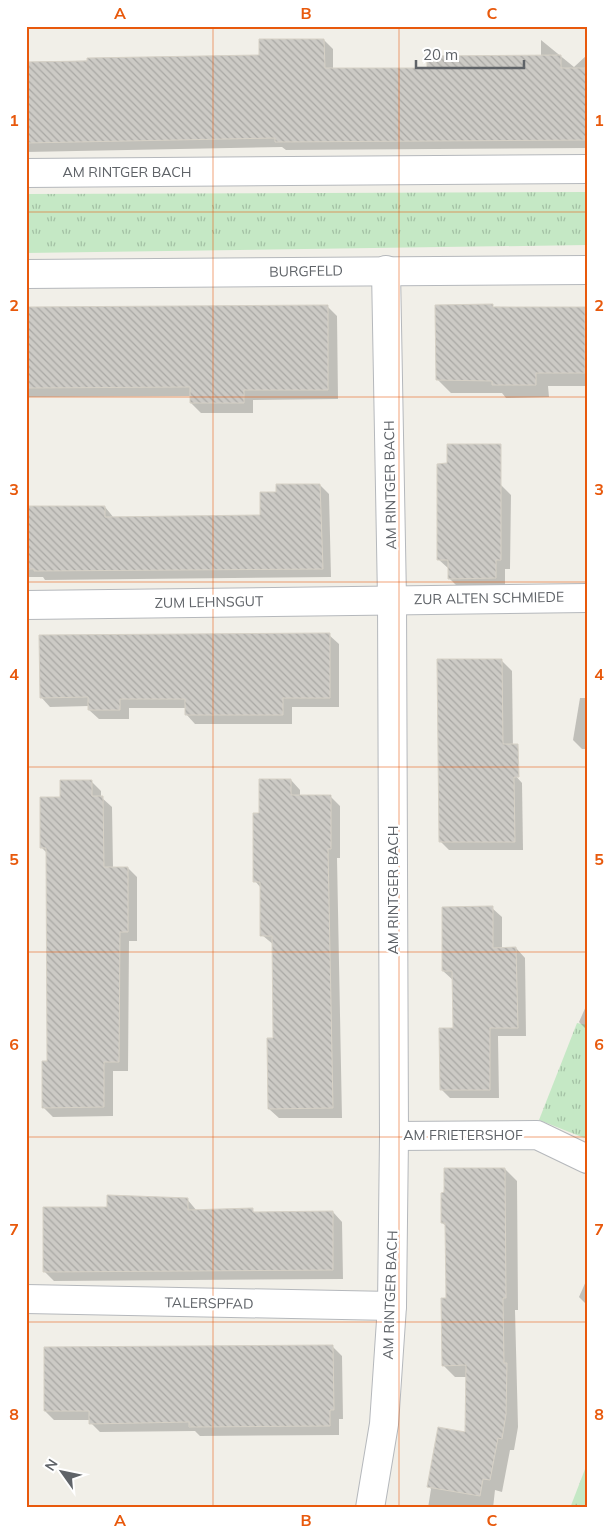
<svg xmlns="http://www.w3.org/2000/svg" width="613" height="1534" font-family="Mulish,sans-serif">
	<style>
		.grass { fill: url(#grass-tufts) }
		.shadow { fill: #0003 }
		.building { fill: url(#building-back-hatch); stroke: #d6d1c6 }
		.lines { fill: none; stroke-linecap: round; stroke-linejoin: round }
		.street-casing { stroke: #b5b8bc; stroke-width: 30 }
		.street { stroke: #fff; stroke-width: 28 }
		.grid { fill: none; stroke: #e8590c; stroke-width: 1; stroke-opacity: 0.55 }
		.labels { text-anchor: middle; stroke-width: 4.5; stroke-linejoin: round; paint-order: stroke }
		.street-label { font-size: 14px; fill: #5f6368; stroke: #fff }
		.neatline { fill: none; stroke: #e8590c; stroke-width: 2 }
		.grid-label { font-size: 16px; text-anchor: middle; font-weight: bold; fill: #e8590c }
	</style>
	<defs>
		<pattern id="grass-tufts" width="24" height="20" patternUnits="userSpaceOnUse" patternTransform="scale(1.25)"><rect width="24" height="20" fill="#c5e8c5"/><path d="M3 7l-1-3M5 7V3M7 7l1-3M15 17l-1-3M17 17v-4M19 17l1-3" fill="none" stroke="#a3c0a4"/></pattern>
		<pattern id="building-back-hatch" width="6" height="6" patternUnits="userSpaceOnUse" patternTransform="scale(1.25)"><rect width="6" height="6" fill="#cccac5"/><path d="M-1 5l2 2M0 0l6 6M5-1l2 2" fill="none" stroke="#a9a8a4"/></pattern>
	</defs>
	<rect width="100%" height="100%" fill="#f1efe8"/>
	<!-- grass -->
	<g class="grass">
		<polygon points="587,192 587,245 26,253 26,194"/>
		<polygon points="577,1023 587,1025 587,1139 539,1120"/>
		<polygon points="26,1331 27,1331 28,1508 26,1508"/>
		<polygon points="587,1464 587,1508 570,1508"/>
	</g>
	<!-- shadow -->
	<g class="shadow">
		<polygon points="324,40 333,49 333,69 428,69 541,57 541,40 574,67 587,55 587,148 286,150 282,147 26,152 26,62 260,57"/>
		<polygon points="327,306 337,316 338,399 253,400 253,413 201,413 191,403 191,396 26,397 26,308"/>
		<polygon points="437,306 584,308 587,311 587,386 548,386 549,397 506,398 502,393 451,393 438,380"/>
		<polygon points="320,485 329,494 331,577 45,580 43,577 26,577 26,507 105,507 114,518 261,516 278,493"/>
		<polygon points="501,485 511,495 510,569 505,569 505,588 459,588 449,578 449,569 438,559"/>
		<polygon points="329,635 339,644 339,707 292,707 292,724 195,724 186,714 186,708 129,708 129,719 99,719 89,710 89,706 50,707 41,697"/>
		<polygon points="501,660 512,671 513,752 450,753"/>
		<polygon points="580,698 587,698 587,749 582,749 573,740"/>
		<polygon points="514,774 522,783 523,850 449,850 440,841"/>
		<polygon points="291,780 300,790 300,796 330,796 340,806 340,858 337,858 342,1118 279,1118 269,1109 274,1040 274,945 262,935 261,888 255,881 260,814"/>
		<polygon points="91,781 101,791 101,797 112,807 113,868 128,868 137,877 137,941 129,941 128,1071 113,1071 113,1116 53,1117 43,1107 49,1063 47,853 42,848 61,798"/>
		<polygon points="492,908 502,917 502,949 516,948 525,958 526,1036 498,1036 499,1098 450,1098 441,1089 454,1030 453,980 443,971"/>
		<polygon points="587,1004 587,1030 579,1022"/>
		<polygon points="505,1169 517,1181 518,1310 515,1310 518,1427 514,1450 510,1450 502,1492 495,1490 493,1508 428,1508 431,1489 429,1486 467,1434 467,1377 455,1377 443,1365 447,1299 446,1226 442,1223"/>
		<polygon points="187,1199 197,1211 252,1210 255,1213 333,1212 342,1222 343,1279 54,1281 44,1271"/>
		<polygon points="587,1279 587,1305 579,1297"/>
		<polygon points="332,1346 342,1356 343,1419 339,1419 339,1435 200,1436 195,1431 100,1432 91,1423 91,1420 54,1420 45,1411"/>
	</g>
	<!-- building -->
	<g class="building">
		<polygon points="259,39 324,39 325,68 427,68 427,56 561,55 561,68 587,68 587,140 275,142 275,138 26,143 26,62 87,61 87,58 259,55"/>
		<polygon points="493,304 493,307 585,307 585,373 536,373 536,385 492,385 492,381 436,380 435,305"/>
		<polygon points="328,305 328,390 244,390 244,403 190,403 190,387 26,388 26,307"/>
		<polygon points="447,444 501,444 501,560 496,560 496,578 448,579 448,560 437,560 437,464 447,463"/>
		<polygon points="276,484 320,484 323,569 34,571 34,569 26,569 26,506 105,506 105,517 260,515 260,492 276,492"/>
		<polygon points="330,633 330,698 283,698 283,715 185,715 185,699 120,699 120,710 88,710 88,697 40,698 39,635"/>
		<polygon points="437,659 502,659 503,744 518,744 519,777 514,777 515,842 439,842"/>
		<polygon points="259,779 291,779 291,795 331,795 331,849 328,849 333,1108 268,1109 267,1038 273,1038 272,936 260,936 260,882 253,882 253,813 259,813"/>
		<polygon points="60,780 92,780 92,796 103,796 104,867 128,867 128,932 120,932 119,1062 104,1062 104,1107 42,1108 42,1061 47,1061 46,848 40,848 40,797 60,797"/>
		<polygon points="493,906 493,948 516,947 518,1028 490,1028 490,1090 440,1090 439,1028 453,1028 452,971 442,971 442,907"/>
		<polygon points="444,1168 505,1168 506,1298 503,1298 504,1363 507,1363 506,1414 502,1439 498,1438 490,1480 483,1479 480,1496 427,1487 438,1427 465,1432 466,1365 442,1366 441,1298 446,1298 445,1223 441,1223 441,1193 444,1192"/>
		<polygon points="107,1195 188,1198 188,1210 253,1208 253,1212 333,1211 333,1270 43,1272 43,1207 107,1207"/>
		<polygon points="333,1345 334,1410 330,1410 330,1426 189,1427 189,1422 89,1424 89,1411 44,1411 44,1347"/>
	</g>
	<g class="lines">
		<!-- street casing -->
		<g class="street-casing">
			<g id="street">
				<polyline points="26,173 587,169"/>
				<polyline points="26,274 587,270"/>
				<polyline points="26,605 587,598"/>
				<polyline points="394,1136 537,1135 587,1159"/>
				<polyline points="26,1299 392,1306"/>
				<polyline points="370,1508 384,1424 392,1306 394,1136 392,599 386,270"/>
			</g>
		</g>
		<!-- street -->
		<use href="#street" class="street"/>
	</g>
	<!-- grid -->
	<path class="grid" d="M213,26V1508M399,26V1508M26,212H587M26,397H587M26,582H587M26,767H587M26,952H587M26,1137H587M26,1322H587"/>
	<g class="labels">
		<!-- street labels -->
		<g class="street-label">
			<text x="127" y="177">AM RINTGER BACH</text>
			<text transform="translate(306 271) rotate(-1)" y="5">BURGFELD</text>
			<text transform="translate(390 485) rotate(-91)" y="5">AM RINTGER BACH</text>
			<text transform="translate(489 598) rotate(-1)" y="5">ZUR ALTEN SCHMIEDE</text>
			<text transform="translate(209 602) rotate(-1)" y="5">ZUM LEHNSGUT</text>
			<text transform="translate(393 890) rotate(-90)" y="5">AM RINTGER BACH</text>
			<text x="463" y="1140">AM FRIETERSHOF</text>
			<text transform="translate(390 1295) rotate(-88)" y="5">AM RINTGER BACH</text>
			<text transform="translate(209 1303) rotate(1)" y="5">TALERSPFAD</text>
		</g>
	</g>
	<!-- border -->
	<rect width="613" height="1534" fill="none" stroke="#ffffff" stroke-width="55"/>
	<!-- north arrow -->
	<g transform="translate(62 1472) rotate(303)" stroke="#ffffff" stroke-width="4" paint-order="stroke">
	<path d="M0-4L9 19L0 12L-9 19Z" fill="#5f6368"/>
	<text y="-8" font-size="14" font-weight="bold" text-anchor="middle" fill="#5f6368">N</text>
	</g>
	<!-- scale -->
	<path d="M416 60v8h108v-8" fill="none" stroke="#5f6368" stroke-width="2.5"/>
	<text x="423" y="60" font-size="15" fill="#5f6368" stroke="#ffffff" stroke-width="4" paint-order="stroke">20 m</text>
	<rect x="28" y="28" width="558" height="1478" class="neatline"/>
	<g class="grid-label">
		<text x="120" y="19">A</text>
		<text x="306" y="19">B</text>
		<text x="492" y="19">C</text>
		<text x="14" y="126">1</text>
		<text x="599" y="126">1</text>
		<text x="14" y="311">2</text>
		<text x="599" y="311">2</text>
		<text x="14" y="495">3</text>
		<text x="599" y="495">3</text>
		<text x="14" y="680">4</text>
		<text x="599" y="680">4</text>
		<text x="14" y="865">5</text>
		<text x="599" y="865">5</text>
		<text x="14" y="1050">6</text>
		<text x="599" y="1050">6</text>
		<text x="14" y="1235">7</text>
		<text x="599" y="1235">7</text>
		<text x="14" y="1420">8</text>
		<text x="599" y="1420">8</text>
		<text x="120" y="1526">A</text>
		<text x="306" y="1526">B</text>
		<text x="492" y="1526">C</text>
	</g>
</svg>
